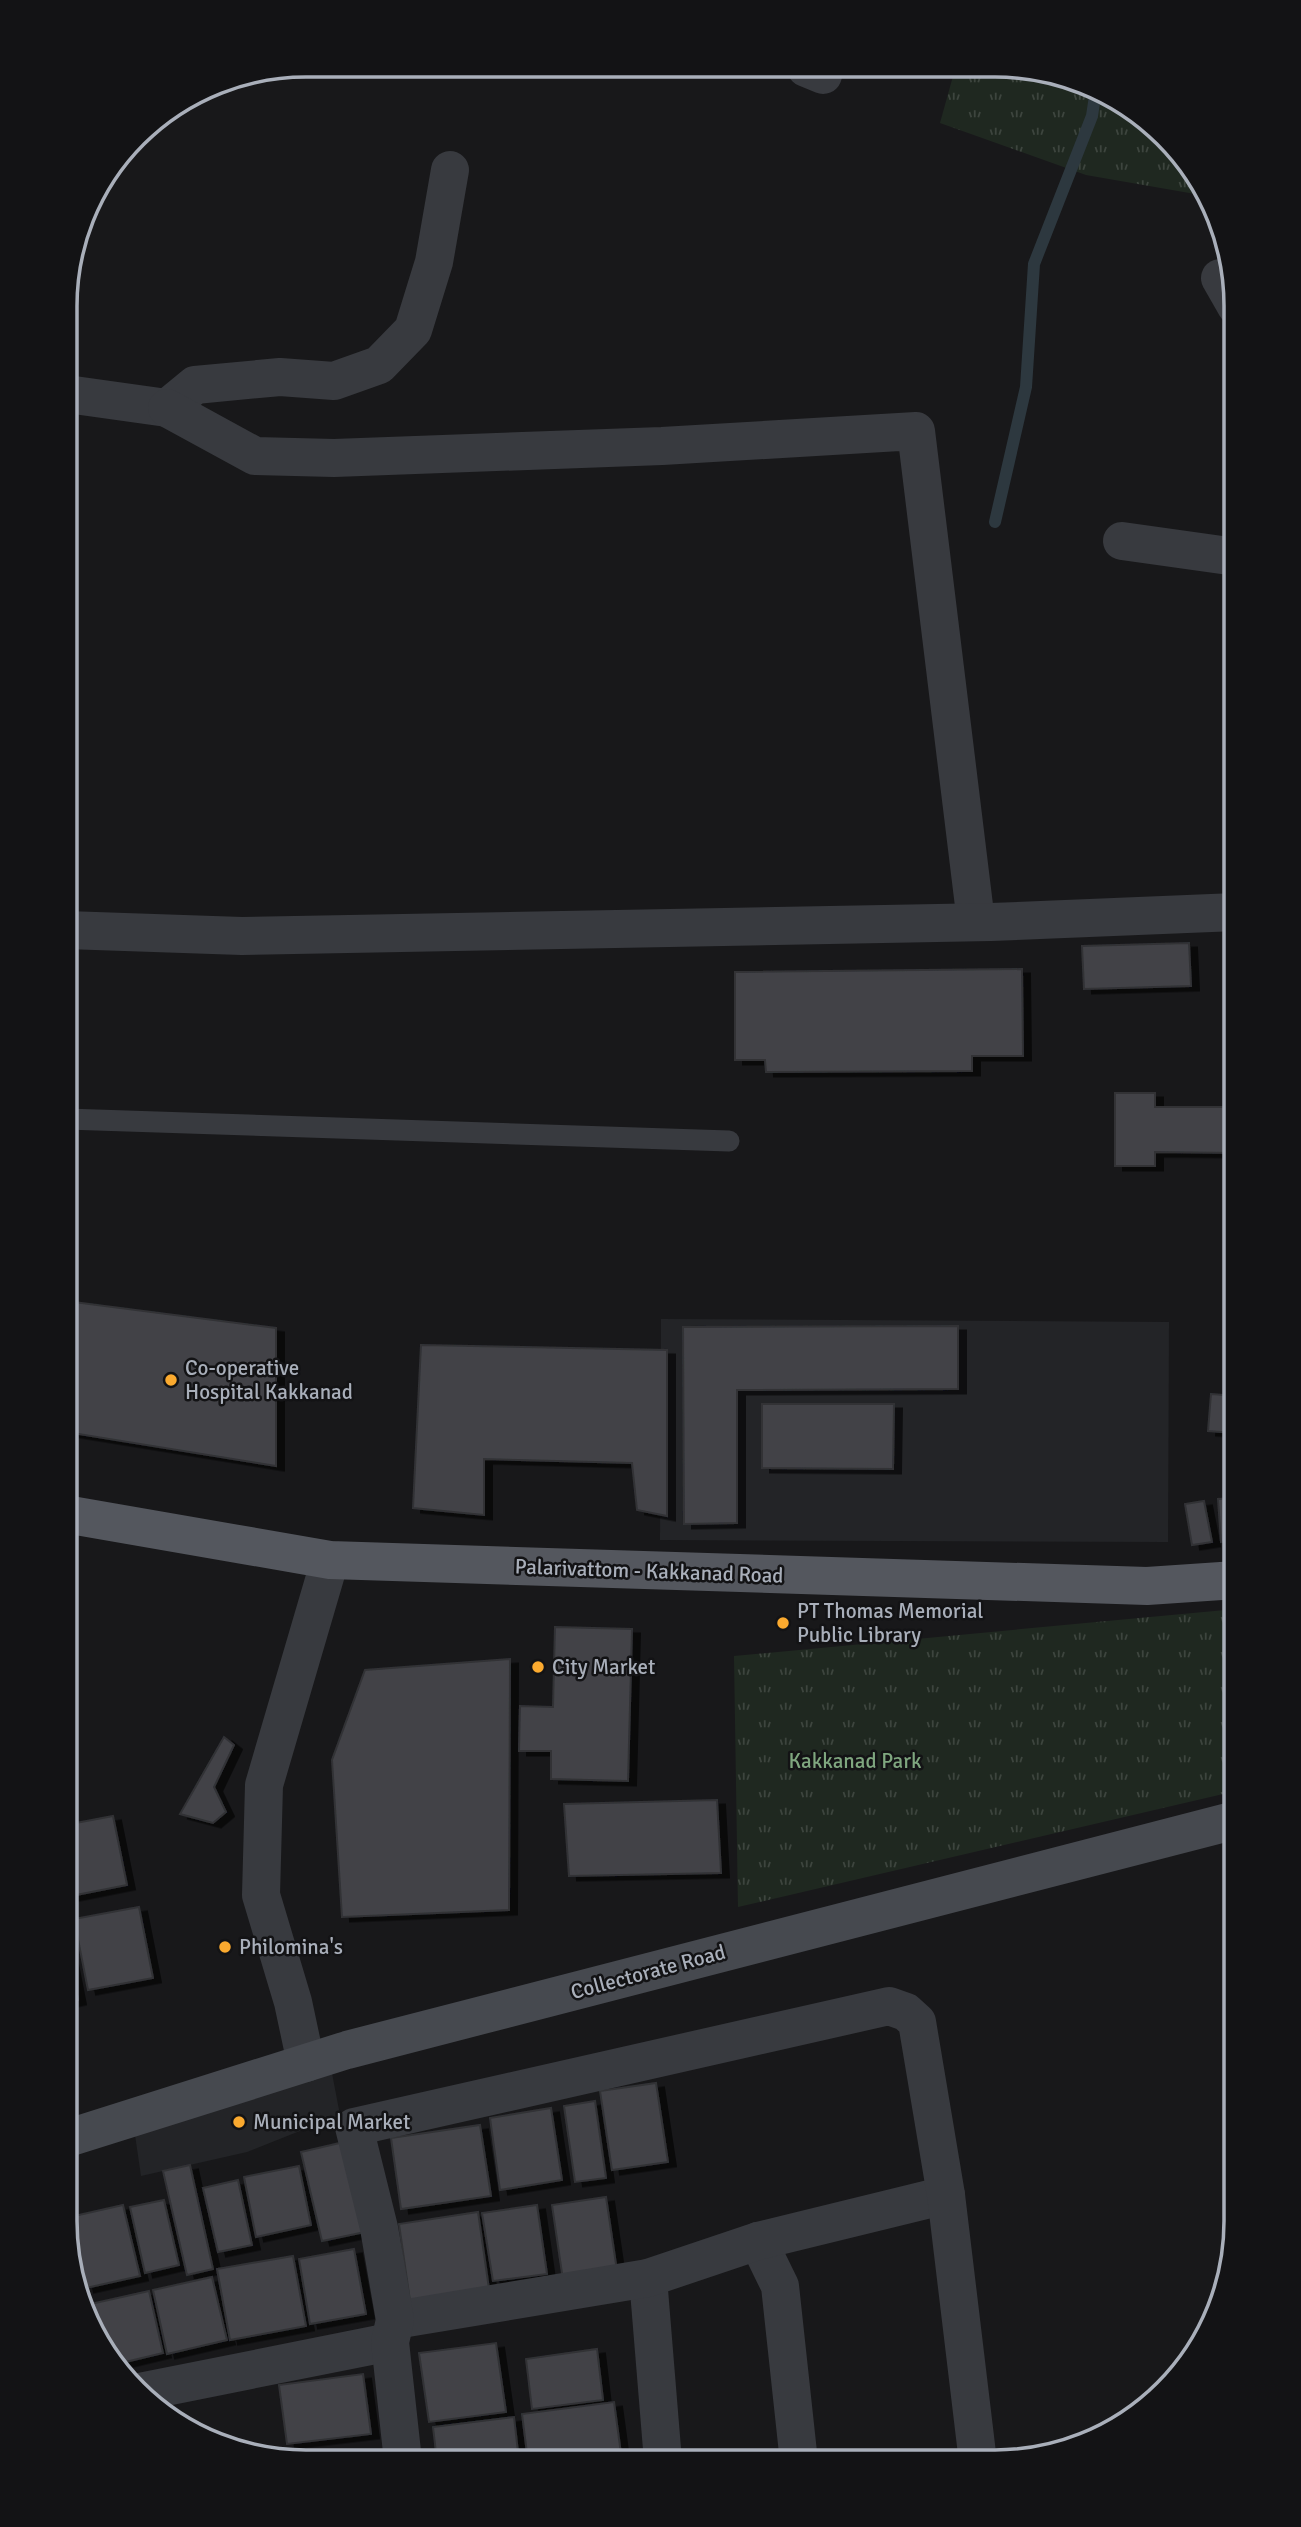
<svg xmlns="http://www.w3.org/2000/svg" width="1301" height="2527" font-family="Signika,sans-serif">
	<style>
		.built { fill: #232427 }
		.grass { fill: url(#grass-tufts) }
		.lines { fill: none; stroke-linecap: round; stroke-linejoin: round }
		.stream { stroke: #2d383f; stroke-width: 12 }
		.building { fill: #424347; stroke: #313236; stroke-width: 2; filter: url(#shadow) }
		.lane { stroke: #383a3f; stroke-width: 21 }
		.street { stroke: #383a3f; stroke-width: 38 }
		.secondary { stroke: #46494f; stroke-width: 38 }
		.primary { stroke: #54575e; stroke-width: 38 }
		.poi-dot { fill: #fbaa2f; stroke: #131315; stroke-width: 2.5 }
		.labels { text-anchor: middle; stroke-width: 5; stroke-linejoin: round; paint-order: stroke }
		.poi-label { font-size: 21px; fill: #a9afba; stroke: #131315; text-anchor: start }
		.street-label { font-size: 21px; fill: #a9afba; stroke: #131315 }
		.park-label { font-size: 21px; fill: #7fa67f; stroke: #131315 }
		.rim { fill: none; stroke: #a9afba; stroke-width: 3.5 }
	</style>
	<defs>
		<pattern id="grass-tufts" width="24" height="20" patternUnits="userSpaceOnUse" patternTransform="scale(1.75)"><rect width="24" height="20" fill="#1f2820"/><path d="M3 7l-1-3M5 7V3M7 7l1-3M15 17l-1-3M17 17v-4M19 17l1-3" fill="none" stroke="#3d453e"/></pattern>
		<filter id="shadow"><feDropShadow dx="8" dy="4.5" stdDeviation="0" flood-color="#0009"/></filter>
	</defs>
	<rect width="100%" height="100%" fill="#18181a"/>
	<!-- built -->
	<g class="built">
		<polygon points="661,1319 1169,1322 1168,1542 660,1540"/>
		<polygon points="331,2068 340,2115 247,2152 141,2176 134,2128"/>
	</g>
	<!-- grass -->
	<g class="grass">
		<polygon points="955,69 1041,69 1154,124 1201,195 1086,175 940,123"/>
		<polygon points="1236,1609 1236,1791 738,1907 734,1656"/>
	</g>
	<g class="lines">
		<!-- stream -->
		<polyline class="stream" points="995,522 1026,387 1034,264 1092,116 1095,96"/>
	</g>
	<!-- building -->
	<g class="building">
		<polygon points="1189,943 1191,986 1084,989 1082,946"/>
		<polygon points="1022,969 1023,1056 972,1056 972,1071 766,1072 765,1060 735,1060 735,972"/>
		<polygon points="1115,1093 1155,1093 1155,1107 1236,1107 1236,1153 1155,1152 1155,1166 1115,1166"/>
		<polygon points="1225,1201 1236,1201 1236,1242 1224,1242"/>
		<polygon points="66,1301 276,1328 276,1466 66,1432"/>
		<polygon points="958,1326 958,1389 737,1390 737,1523 684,1524 683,1327"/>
		<polygon points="421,1345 667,1350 667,1516 637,1510 632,1463 484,1459 484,1515 413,1508"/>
		<polygon points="1211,1394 1236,1396 1236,1433 1208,1431"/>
		<polygon points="762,1404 894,1404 893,1469 762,1468"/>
		<polygon points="1236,1498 1236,1541 1221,1542 1218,1499"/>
		<polygon points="1204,1501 1212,1542 1192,1545 1185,1504"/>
		<polygon points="555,1627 632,1629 628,1781 551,1779 551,1751 519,1751 520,1706 553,1707"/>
		<polygon points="510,1659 509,1910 342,1917 332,1760 365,1670"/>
		<polygon points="224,1737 234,1745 214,1787 226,1812 213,1823 180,1814"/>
		<polygon points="717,1800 721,1873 569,1876 564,1804"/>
		<polygon points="113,1816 127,1885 71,1896 65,1865 65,1825"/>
		<polygon points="139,1907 153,1978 88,1990 74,1919"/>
		<polygon points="65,1934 78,2000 65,2003"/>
		<polygon points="656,2083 668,2162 612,2170 600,2091"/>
		<polygon points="595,2101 606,2178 575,2182 564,2106"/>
		<polygon points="551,2108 562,2180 500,2190 490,2118"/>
		<polygon points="480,2125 491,2196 401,2209 391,2138"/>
		<polygon points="344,2142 365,2232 322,2241 301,2152"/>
		<polygon points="190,2165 213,2269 187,2275 163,2171"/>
		<polygon points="299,2166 311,2225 256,2237 244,2177"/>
		<polygon points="238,2180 252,2245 218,2252 203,2188"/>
		<polygon points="606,2197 617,2271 563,2280 552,2205"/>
		<polygon points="164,2200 179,2265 145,2273 130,2207"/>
		<polygon points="123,2205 140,2276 86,2288 70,2217"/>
		<polygon points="537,2205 547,2274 493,2281 482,2213"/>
		<polygon points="478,2212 490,2296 411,2308 399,2224"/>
		<polygon points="354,2249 366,2314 310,2324 299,2259"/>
		<polygon points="293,2256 306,2326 230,2340 217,2269"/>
		<polygon points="212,2277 227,2340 167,2354 153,2290"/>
		<polygon points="149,2291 163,2353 121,2363 87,2313 86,2305"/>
		<polygon points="496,2343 506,2412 429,2422 419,2353"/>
		<polygon points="597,2349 603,2400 532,2409 526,2359"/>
		<polygon points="363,2374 371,2434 287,2444 279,2385"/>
		<polygon points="614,2402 622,2461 528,2461 522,2414"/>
		<polygon points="514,2417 519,2461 437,2461 433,2427"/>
	</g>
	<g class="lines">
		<!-- lane -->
		<polyline class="lane" points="66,1119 729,1141"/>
		<!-- street -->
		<g class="street">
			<polyline points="806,68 823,75"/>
			<polyline points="1220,278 1236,306"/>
			<polyline points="67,394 167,408 195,385 280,377 334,381 379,365 413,330 434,262 450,170"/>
			<polyline points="167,408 255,456 334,458 662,446 916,431 976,922"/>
			<polyline points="1122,541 1236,557"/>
			<polyline points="66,930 242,936 991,922 1236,912"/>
			<polyline points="306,2063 293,2002 261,1895 264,1785 330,1560"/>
			<polyline points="758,2241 780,2286 799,2462"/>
			<polyline points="648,2278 663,2461"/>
			<polyline points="395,2320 648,2278 758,2241 946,2195"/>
			<polyline points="140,2392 390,2342"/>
			<polyline points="403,2461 390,2342 395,2320 379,2228 354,2127 889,2006 906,2012 917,2022 946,2195 978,2462"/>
		</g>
		<!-- secondary -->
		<polyline class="secondary" points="65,2139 347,2050 1236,1820"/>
		<!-- primary -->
		<polyline class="primary" points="65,1514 330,1560 1147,1586 1236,1580"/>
	</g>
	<!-- markers -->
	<g class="poi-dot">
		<circle cx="171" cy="1380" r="7"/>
		<circle cx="783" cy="1623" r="7"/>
		<circle cx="538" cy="1667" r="7"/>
		<circle cx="225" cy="1947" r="7"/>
		<circle cx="239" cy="2122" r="7"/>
	</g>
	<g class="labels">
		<!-- poi labels -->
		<g class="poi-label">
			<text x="185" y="1375">Co-operative<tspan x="185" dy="24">Hospital Kakkanad</tspan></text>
			<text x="797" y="1618">PT Thomas Memorial<tspan x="797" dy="24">Public Library</tspan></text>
			<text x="552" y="1674">City Market</text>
			<text x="239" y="1954">Philomina's</text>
			<text x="253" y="2129">Municipal Market</text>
		</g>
		<!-- street labels -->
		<g class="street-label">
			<text transform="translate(649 1571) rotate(2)" y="7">Palarivattom - Kakkanad Road</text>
			<text transform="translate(648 1972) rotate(-15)" y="7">Collectorate Road</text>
		</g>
		<!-- park labels -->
		<g class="park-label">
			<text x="855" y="1768">Kakkanad Park</text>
		</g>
	</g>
	<!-- crop -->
	<path d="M0 0H1301V2527H0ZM306 77H995A229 229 0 0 1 1224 306V2221A229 229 0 0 1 995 2450H306A229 229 0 0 1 77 2221V306A229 229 0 0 1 306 77Z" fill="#131315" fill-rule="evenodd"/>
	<path class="rim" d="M306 77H995A229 229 0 0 1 1224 306V2221A229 229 0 0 1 995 2450H306A229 229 0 0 1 77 2221V306A229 229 0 0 1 306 77Z"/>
</svg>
